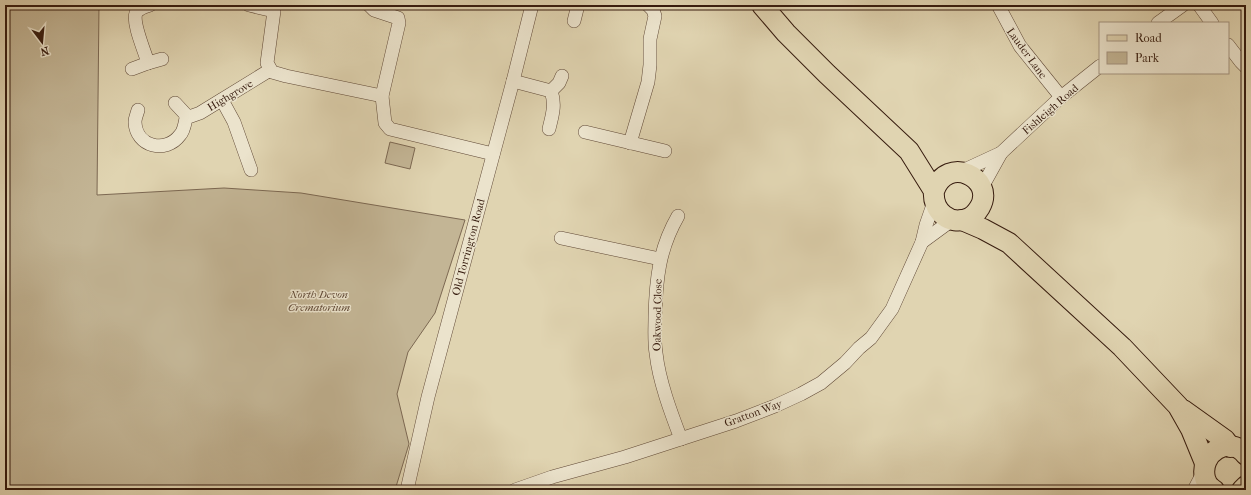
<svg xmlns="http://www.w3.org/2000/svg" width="1251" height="495" font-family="'IM FELL French Canon',serif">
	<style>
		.green { fill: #c3b595; stroke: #7c6852 }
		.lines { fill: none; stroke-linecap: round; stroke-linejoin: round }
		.minor-casing { stroke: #604937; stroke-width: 14 }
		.primary-casing { stroke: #361b0e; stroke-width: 22 }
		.minor { stroke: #ebe3cc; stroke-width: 13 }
		.primary { stroke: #e0d4b1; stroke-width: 20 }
		.labels { text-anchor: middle; stroke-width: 3; stroke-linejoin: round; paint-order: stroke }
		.street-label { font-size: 11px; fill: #361b0e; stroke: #ebe3cc }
		.park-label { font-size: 11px; font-style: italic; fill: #604936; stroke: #ebe3cc }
	</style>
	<rect width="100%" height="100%" fill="#e0d4b1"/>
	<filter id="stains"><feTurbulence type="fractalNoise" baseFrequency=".005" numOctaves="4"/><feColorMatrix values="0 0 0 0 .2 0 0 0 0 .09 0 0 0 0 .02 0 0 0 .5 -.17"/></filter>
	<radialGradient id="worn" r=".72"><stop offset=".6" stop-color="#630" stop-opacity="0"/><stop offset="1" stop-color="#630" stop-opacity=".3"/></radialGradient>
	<!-- green -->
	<g class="green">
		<polygon points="5,5 99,5 97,195 224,188 301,193 465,220 435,313 408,352 397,394 409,444 395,490 5,490"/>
		<polygon points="390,142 415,148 410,169 385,163"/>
	</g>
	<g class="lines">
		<!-- minor casing -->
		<g class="minor-casing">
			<g id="minor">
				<polyline points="249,5 274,11 267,63 272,72 286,76 382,96"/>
				<polyline points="369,5 374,10 398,18 399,23 382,96 385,123 390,129 493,154"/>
				<polyline points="998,5 1020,46 1061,97"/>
				<polyline points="1199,5 1212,23"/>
				<polyline points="574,21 578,5"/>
				<polyline points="1158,23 1183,5"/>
				<polyline points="1228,45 1241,62 1246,67"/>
				<polyline points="148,63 162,59"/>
				<path d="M132,69L148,63C145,52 132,23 136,13C139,8 144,7 150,5"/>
				<path d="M513,81L551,91C556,105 552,116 549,129"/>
				<polyline points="551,91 559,83 562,76"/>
				<polyline points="222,100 234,122 251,170"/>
				<polyline points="175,103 188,117"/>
				<path d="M138,110C137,114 135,118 135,122C136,147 166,154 180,135C184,131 185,123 186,118L200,113L270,70"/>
				<polyline points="585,132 665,151"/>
				<polyline points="630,143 648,82 650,65 650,39 655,16 653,10 648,5"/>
				<polyline points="960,172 1001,153 1061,97 1100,66"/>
				<polyline points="981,189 1001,153"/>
				<path d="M678,216C659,249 656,279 655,317C655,329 654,341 656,353C659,381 671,413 681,439"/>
				<polyline points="561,238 660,259"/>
				<polyline points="922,242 952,220"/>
				<polyline points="407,490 428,397 513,81 532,5"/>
				<polyline points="515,490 552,477 625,457 736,421 775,406 801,394 821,383 845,363 859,348 871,338 892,309 922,242 926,225 934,202"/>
				<polyline points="1194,490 1204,471"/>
			</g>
		</g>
		<!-- primary casing -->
		<g class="primary-casing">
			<g id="primary">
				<path d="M762,5L786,33L827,74L909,151L934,191C932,210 949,227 969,218C974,216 977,212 980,207C996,178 947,154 934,191"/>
				<polyline points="962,220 983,229 1009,243 1122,347 1178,406 1191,429 1205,463"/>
				<polyline points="1183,410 1225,440 1230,447"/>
				<path d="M1214,490C1210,488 1206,483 1205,478C1199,453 1229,434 1246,455"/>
				<polyline points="1242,490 1246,486"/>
			</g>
		</g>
		<!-- minor -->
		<use href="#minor" class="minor"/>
		<!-- primary -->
		<use href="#primary" class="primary"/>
	</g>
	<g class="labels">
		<!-- street labels -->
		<g class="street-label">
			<text transform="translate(1027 53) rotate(54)" y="4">Lauder Lane</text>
			<text transform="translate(230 95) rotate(-31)" y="4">Highgrove</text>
			<text transform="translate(1050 109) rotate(-41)" y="4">Fishleigh Road</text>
			<text transform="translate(468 247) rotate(-75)" y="4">Old Torrington Road</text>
			<text transform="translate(657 315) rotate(-89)" y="4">Oakwood Close</text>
			<text transform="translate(753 413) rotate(-20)" y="4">Gratton Way</text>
		</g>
		<!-- park labels -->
		<g class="park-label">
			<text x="319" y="298">North Devon<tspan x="319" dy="13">Crematorium</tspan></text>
		</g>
	</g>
	<!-- margin -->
	<rect width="1251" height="495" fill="none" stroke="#e0d4b1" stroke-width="20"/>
	<rect x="6" y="6" width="1239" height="483" fill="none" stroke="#361b0e" stroke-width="2"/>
	<rect x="10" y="10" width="1231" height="475" fill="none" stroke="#361b0e"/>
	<!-- legend -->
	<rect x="1099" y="22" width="130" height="52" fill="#ebe3cc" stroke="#a39380"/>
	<rect x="1107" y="35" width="20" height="6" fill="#e0d4b1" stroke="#a39380"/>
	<text x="1135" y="42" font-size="12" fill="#361b0e">Road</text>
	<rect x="1107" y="52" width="20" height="12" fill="#c3b595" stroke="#a39380"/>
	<text x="1135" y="62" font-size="12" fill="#361b0e">Park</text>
	<!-- north arrow -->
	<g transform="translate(42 42) rotate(164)" stroke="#ebe3cc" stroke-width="3" paint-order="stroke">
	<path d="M0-3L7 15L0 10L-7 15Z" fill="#361b0e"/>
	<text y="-6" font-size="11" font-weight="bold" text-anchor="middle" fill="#361b0e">N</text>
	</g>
	<rect width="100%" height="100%" filter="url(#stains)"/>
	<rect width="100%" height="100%" fill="url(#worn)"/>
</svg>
